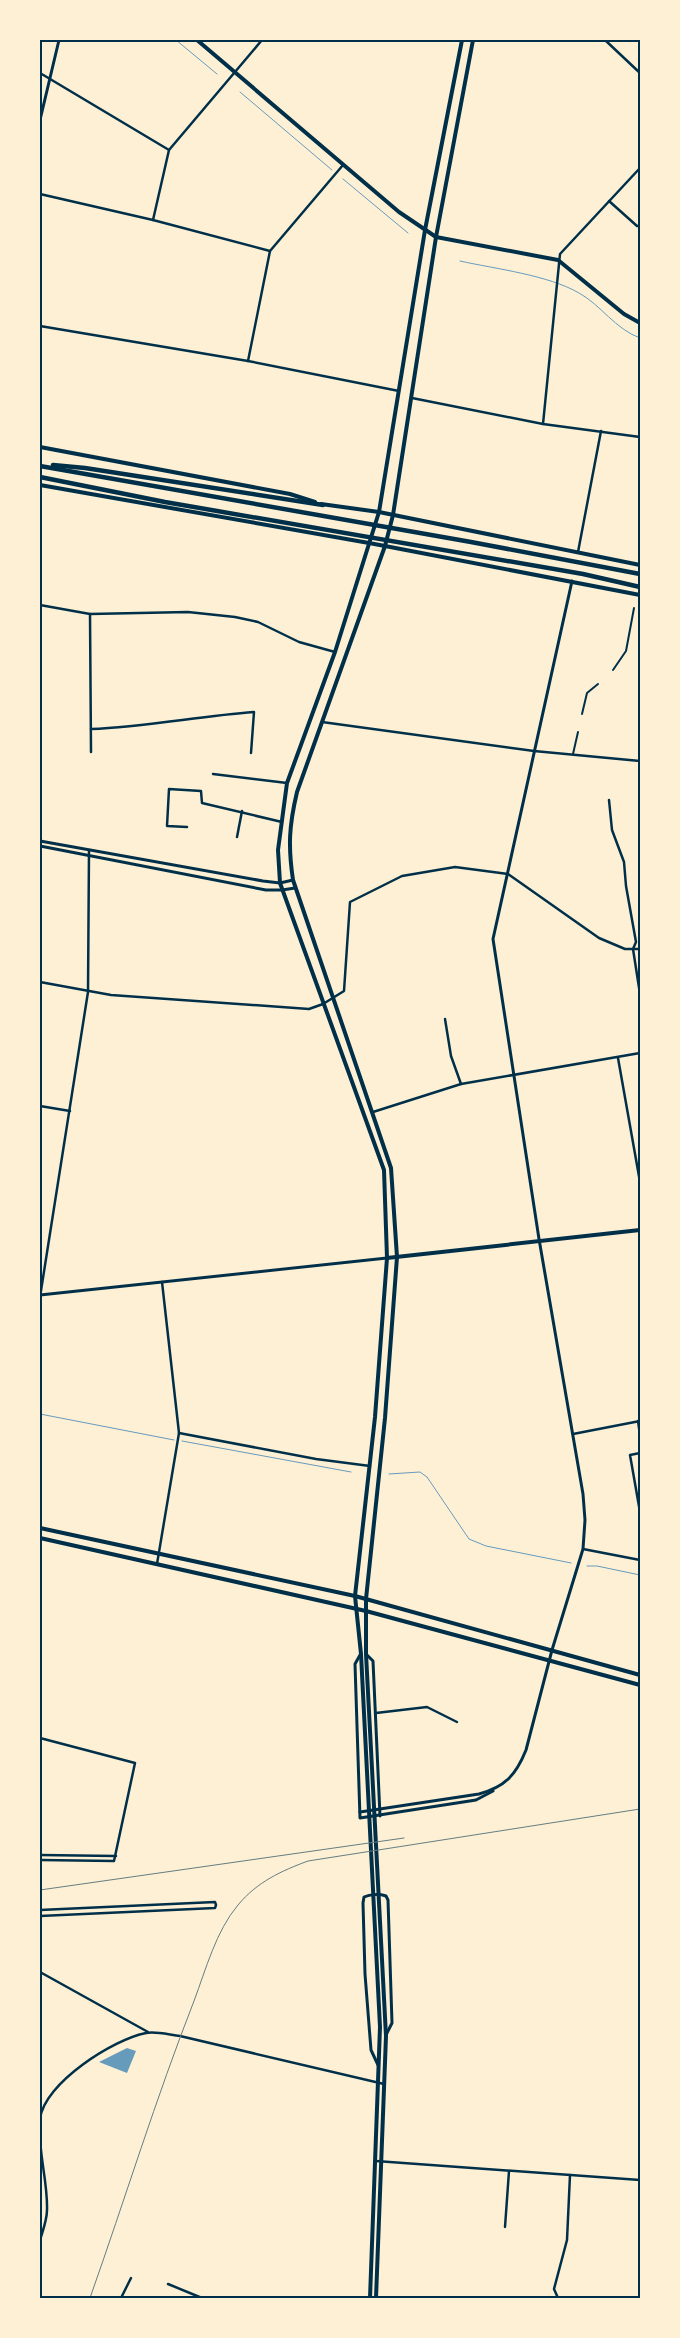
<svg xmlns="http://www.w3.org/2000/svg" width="680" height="2338" font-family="Quicksand,sans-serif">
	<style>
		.water { fill: #669bbc }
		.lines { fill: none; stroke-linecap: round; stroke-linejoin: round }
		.stream { stroke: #669bbc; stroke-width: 1 }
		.pedestrian { stroke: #003049; stroke-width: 2 }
		.minor { stroke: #003049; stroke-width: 2.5 }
		.tertiary { stroke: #003049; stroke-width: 3 }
		.secondary { stroke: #003049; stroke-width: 4 }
		.primary { stroke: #003049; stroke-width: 4 }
		.trunk { stroke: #003049; stroke-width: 4.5 }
		.rail { stroke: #657d81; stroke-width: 1 }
		.neatline { fill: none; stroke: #003049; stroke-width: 2 }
	</style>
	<rect width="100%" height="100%" fill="#fdf0d5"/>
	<!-- water -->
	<polygon class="water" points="127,2048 136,2051 127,2073 99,2062"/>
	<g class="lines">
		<!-- stream -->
		<g class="stream">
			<polyline points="176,40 217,74"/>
			<polyline points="240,92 332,170"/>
			<polyline points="343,179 408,233"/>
			<path d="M460,261C496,269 548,275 579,293C601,305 615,329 640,338"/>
			<polyline points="40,1414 174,1440"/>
			<polyline points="182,1441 351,1472"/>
			<polyline points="389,1474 420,1472 427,1477 469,1539 486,1546 571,1563"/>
			<polyline points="587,1566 597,1566 640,1575"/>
		</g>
		<!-- pedestrian -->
		<g class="pedestrian">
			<polyline points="613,670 626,651 634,608"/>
			<polyline points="582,714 587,693 598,684"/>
			<polyline points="573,754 578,732"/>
		</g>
		<!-- minor -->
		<g class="minor">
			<polyline points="605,40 640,73"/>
			<polyline points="40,73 169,150"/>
			<polyline points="40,194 153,220 270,251"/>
			<polyline points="609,201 637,226 640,226"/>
			<polyline points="153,220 169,150 262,40"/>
			<polyline points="40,326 248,361 399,391"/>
			<polyline points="248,361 270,251 343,165"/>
			<polyline points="412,398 543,424 640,437"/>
			<polyline points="543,424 560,254 640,168"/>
			<polyline points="578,552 601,431"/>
			<polyline points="40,605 90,614 188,612 235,617 258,622 299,642 335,652"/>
			<polyline points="90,614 91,752"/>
			<polyline points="322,722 534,751 640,761"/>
			<path d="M91,729C146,727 199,716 254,712L251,753"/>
			<polyline points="213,774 287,783"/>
			<polyline points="609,800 612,830 624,862 626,886 636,942 633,949 640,994"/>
			<polyline points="187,827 167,826 169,789 201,791 202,803 282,822"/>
			<polyline points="237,837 242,811"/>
			<polyline points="40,982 111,995 309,1009 323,1004 344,991 350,902 402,876 455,867 508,874 599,938 625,949 640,949"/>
			<polyline points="445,1019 451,1056 461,1084"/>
			<polyline points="618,1058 640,1182"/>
			<polyline points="40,1106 70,1111"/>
			<polyline points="373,1112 461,1084 640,1053"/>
			<polyline points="40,1297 88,992 89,850"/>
			<polyline points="638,1421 640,1435"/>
			<polyline points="179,1433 316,1459 370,1466"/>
			<polyline points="573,1434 640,1421"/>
			<polyline points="640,1453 630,1455 640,1512"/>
			<polyline points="583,1549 640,1560"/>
			<polyline points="157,1564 179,1433 162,1282"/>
			<polyline points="376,1713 427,1707 457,1722"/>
			<polyline points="40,1738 135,1763 114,1861 40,1860"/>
			<polyline points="40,1855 116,1856"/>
			<polyline points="40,1910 215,1902 216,1905 215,1908 40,1916"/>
			<polyline points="40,1972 148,2032"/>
			<polyline points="376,2161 640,2180"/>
			<polyline points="505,2227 509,2171"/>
			<path d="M40,2240C43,2230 47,2220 47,2210C48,2180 37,2149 40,2119C44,2083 114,2039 146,2033C156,2031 170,2035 180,2036L384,2084"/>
			<polyline points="168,2284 202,2298"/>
			<polyline points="121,2298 131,2278"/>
			<polyline points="558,2298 554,2289 567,2240 570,2175"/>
		</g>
		<!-- tertiary -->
		<g class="tertiary">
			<polyline points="40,120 59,40"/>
			<polyline points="40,841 263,881 280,883 293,880"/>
			<polyline points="40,846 266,890 282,890 295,888"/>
			<polyline points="40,1295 387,1258"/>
			<polyline points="366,1654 373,1661 380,1816"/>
			<polyline points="360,1655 355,1664 360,1818 476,1800 493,1791"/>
			<path d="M360,1812L479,1794C505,1787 516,1775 526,1750L552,1650L583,1549L585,1520L583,1494L539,1239L493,939L572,581"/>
			<path d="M378,2065L371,2050L365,1974L363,1903L364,1897C370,1894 380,1894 386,1896L388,1900L392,2023L386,2035"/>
		</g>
		<!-- secondary -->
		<g class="secondary">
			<polyline points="197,40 399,212 436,237 558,260 624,314 640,323"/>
			<polyline points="40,447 290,494 315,502"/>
			<polyline points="40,485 369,543"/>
			<polyline points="321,504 379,512 640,565"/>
			<polyline points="385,546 640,595"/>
			<polyline points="387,1258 640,1230"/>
		</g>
		<!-- primary -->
		<g class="primary">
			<polyline points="369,543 385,546"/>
			<polyline points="40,1528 355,1596 640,1675"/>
			<polyline points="40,1538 366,1611 640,1685"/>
			<polyline points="370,2298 380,2027 361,1654 355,1596 375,1417 387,1258 384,1170 280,883 278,850 287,783 335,652 379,512 425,230 462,40"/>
			<path d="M376,2298L386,2036L366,1654V1599L385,1418L397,1257L391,1168L293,880C288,846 289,826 297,792L385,546L393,515L436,237L473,40"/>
		</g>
		<!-- trunk -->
		<g class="trunk">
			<polyline points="53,465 85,468 323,505"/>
			<polyline points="40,466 471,542 640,574"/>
			<polyline points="40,477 165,502 583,574 640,587"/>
		</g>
		<!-- rail -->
		<g class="rail">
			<polyline points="40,1890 404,1838"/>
			<path d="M90,2298C125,2199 156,2098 194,2001C206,1969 216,1931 238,1905C257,1882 281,1871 308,1861L640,1809"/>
		</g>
	</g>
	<!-- border -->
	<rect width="680" height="2338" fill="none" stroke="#fdf0d5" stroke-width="82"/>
	<rect x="41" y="41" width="598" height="2256" class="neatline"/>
</svg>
